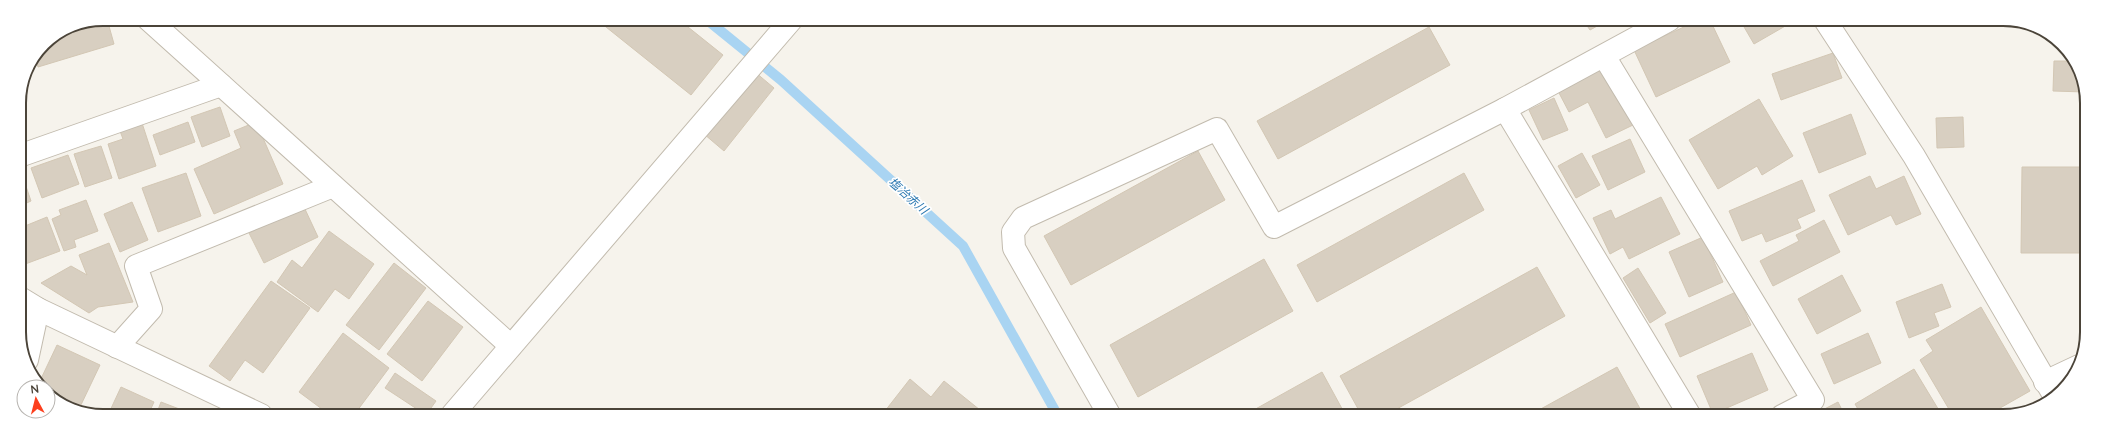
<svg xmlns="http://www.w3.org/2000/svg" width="2106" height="435" font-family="Lato,'Noto Sans JP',sans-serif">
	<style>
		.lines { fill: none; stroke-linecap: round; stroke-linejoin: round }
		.stream { stroke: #a9d4f2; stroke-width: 10 }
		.building { fill: #d8cfc1; stroke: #d3c7b4 }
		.minor-casing { stroke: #c2bbae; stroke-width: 24 }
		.minor { stroke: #fff; stroke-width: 22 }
		.labels { text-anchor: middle; stroke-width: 3.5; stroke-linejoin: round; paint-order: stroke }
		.water-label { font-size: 12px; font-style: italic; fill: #2e7ab2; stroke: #fff }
		.rim { fill: none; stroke: #4b4439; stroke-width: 2 }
	</style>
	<rect width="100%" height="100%" fill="#f6f3ec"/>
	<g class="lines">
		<!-- stream -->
		<polyline class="stream" points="706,19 781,80 963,246 1058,416"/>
	</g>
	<!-- building -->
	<g class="building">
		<polygon points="107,19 114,44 38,67 35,57 44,43 71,25"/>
		<polygon points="596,19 678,19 723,55 691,95"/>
		<polygon points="1583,20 1608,20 1590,30"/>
		<polygon points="1699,20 1710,20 1730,62 1656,97 1634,50"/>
		<polygon points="1740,20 1793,20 1794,21 1754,44"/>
		<polygon points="1429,27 1450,65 1278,159 1257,121"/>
		<polygon points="1833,53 1842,78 1781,100 1772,74"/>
		<polygon points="2054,61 2072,61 2085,86 2085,92 2053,91"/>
		<polygon points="1604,68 1633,125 1606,138 1588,102 1569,112 1558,91"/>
		<polygon points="755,72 774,88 724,151 704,134"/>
		<polygon points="1554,98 1568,130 1543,140 1529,110"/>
		<polygon points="1759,99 1793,156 1762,175 1757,166 1718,189 1689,140"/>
		<polygon points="220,107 230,136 202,147 191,117"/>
		<polygon points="1851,114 1866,154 1819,173 1803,133"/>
		<polygon points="1963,117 1964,147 1937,148 1936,118"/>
		<polygon points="188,122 195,142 160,155 153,135"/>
		<polygon points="256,122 283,184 214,214 194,169 241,148 234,131"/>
		<polygon points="142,123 156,166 119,179 108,144 123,139 120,131"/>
		<polygon points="1630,139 1645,172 1608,190 1592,156"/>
		<polygon points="101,146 112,178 85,187 74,154"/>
		<polygon points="1198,151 1225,200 1071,285 1044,236"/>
		<polygon points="1582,153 1600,185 1576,198 1558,166"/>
		<polygon points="68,155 79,184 42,198 31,168"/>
		<polygon points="2022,167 2086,167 2086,253 2021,253"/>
		<polygon points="20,169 31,201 20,206 19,169"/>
		<polygon points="186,173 201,216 158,232 142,188"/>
		<polygon points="1464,173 1484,210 1317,302 1297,265"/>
		<polygon points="1870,176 1876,189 1904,176 1921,214 1896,225 1891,215 1848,235 1829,195"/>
		<polygon points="1802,180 1815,211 1797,219 1801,228 1766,242 1762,233 1742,241 1729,211"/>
		<polygon points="1661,197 1680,234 1629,259 1623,247 1610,254 1593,218 1611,210 1615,219"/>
		<polygon points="86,200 98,231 74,240 76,247 64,251 52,219 61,215 59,210"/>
		<polygon points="132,202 148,240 120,252 104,214"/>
		<polygon points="304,207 318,237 264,263 249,233"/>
		<polygon points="47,217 60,251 20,266 20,228"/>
		<polygon points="1824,220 1840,252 1773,286 1760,261 1799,241 1796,235"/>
		<polygon points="329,231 374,264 349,299 335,289 318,312 277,282 292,260 302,268"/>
		<polygon points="1703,237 1723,282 1689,297 1669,252"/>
		<polygon points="109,243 133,302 98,307 89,313 41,283 71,266 87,275 79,255"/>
		<polygon points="1264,259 1293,311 1138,397 1110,345"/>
		<polygon points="394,263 426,288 379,350 346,325"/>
		<polygon points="1537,267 1565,316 1384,416 1362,416 1340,376"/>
		<polygon points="1638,268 1666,313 1650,323 1623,278"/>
		<polygon points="1842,275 1861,311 1817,334 1798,299"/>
		<polygon points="271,281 310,308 263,373 245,360 230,381 209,366"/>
		<polygon points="1942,284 1951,307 1934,313 1939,326 1909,338 1896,302"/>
		<polygon points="1736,292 1751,325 1680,357 1665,324"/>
		<polygon points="428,301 463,327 422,381 387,354"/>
		<polygon points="1981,307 2030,391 1986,416 1953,416 1920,360 1933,351 1926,340"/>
		<polygon points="343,333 389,368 354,415 330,415 299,392"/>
		<polygon points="1868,333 1881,363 1834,384 1821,354"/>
		<polygon points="57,345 100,365 79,409 48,394 48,387 41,387 39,383"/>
		<polygon points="1752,353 1768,390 1713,414 1697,376"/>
		<polygon points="1617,367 1643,414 1641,416 1528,416"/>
		<polygon points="1914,369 1940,412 1934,416 1862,416 1855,404"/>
		<polygon points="1322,372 1346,416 1243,416"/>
		<polygon points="395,373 436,401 426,415 385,388"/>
		<polygon points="910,379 931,397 944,381 980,410 975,416 890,415 885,411"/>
		<polygon points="121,387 154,402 148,415 108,415"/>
		<polygon points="161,402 195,415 156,415"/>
		<polygon points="1838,402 1845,416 1811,416"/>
	</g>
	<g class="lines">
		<!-- minor casing -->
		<g class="minor-casing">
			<g id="minor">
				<polyline points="148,19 511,346"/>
				<polyline points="1669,20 1505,109 1690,416"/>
				<polyline points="1825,20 1914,156 2055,397"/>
				<polyline points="1604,56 1813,400 1782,416"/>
				<polyline points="19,156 221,85"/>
				<polyline points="20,298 38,309 261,415"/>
				<polyline points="117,347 151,309 136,266 333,186"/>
				<polyline points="27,360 38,309"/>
				<polyline points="2045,382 2079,366"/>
				<polyline points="452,415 792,19"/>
				<polyline points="1110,416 1014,248 1013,232 1023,218 1217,129 1274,227 1505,109"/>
			</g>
		</g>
		<!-- minor -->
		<use href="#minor" class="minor"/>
	</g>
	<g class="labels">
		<!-- water labels -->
		<g class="water-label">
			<text transform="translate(908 196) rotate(42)" y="4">塩冶赤川</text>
		</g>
	</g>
	<!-- crop -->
	<path d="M0 0H2106V435H0ZM103 26H2003A77 77 0 0 1 2080 103V332A77 77 0 0 1 2003 409H103A77 77 0 0 1 26 332V103A77 77 0 0 1 103 26Z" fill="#fff" fill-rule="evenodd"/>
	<path class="rim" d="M103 26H2003A77 77 0 0 1 2080 103V332A77 77 0 0 1 2003 409H103A77 77 0 0 1 26 332V103A77 77 0 0 1 103 26Z"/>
	<!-- north arrow -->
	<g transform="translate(36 399) rotate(353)"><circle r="19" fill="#ffffff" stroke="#b7b4b0"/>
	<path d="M0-3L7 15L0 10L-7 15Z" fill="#fc3f1d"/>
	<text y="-6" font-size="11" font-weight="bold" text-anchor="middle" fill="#4b4439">N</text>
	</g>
</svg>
